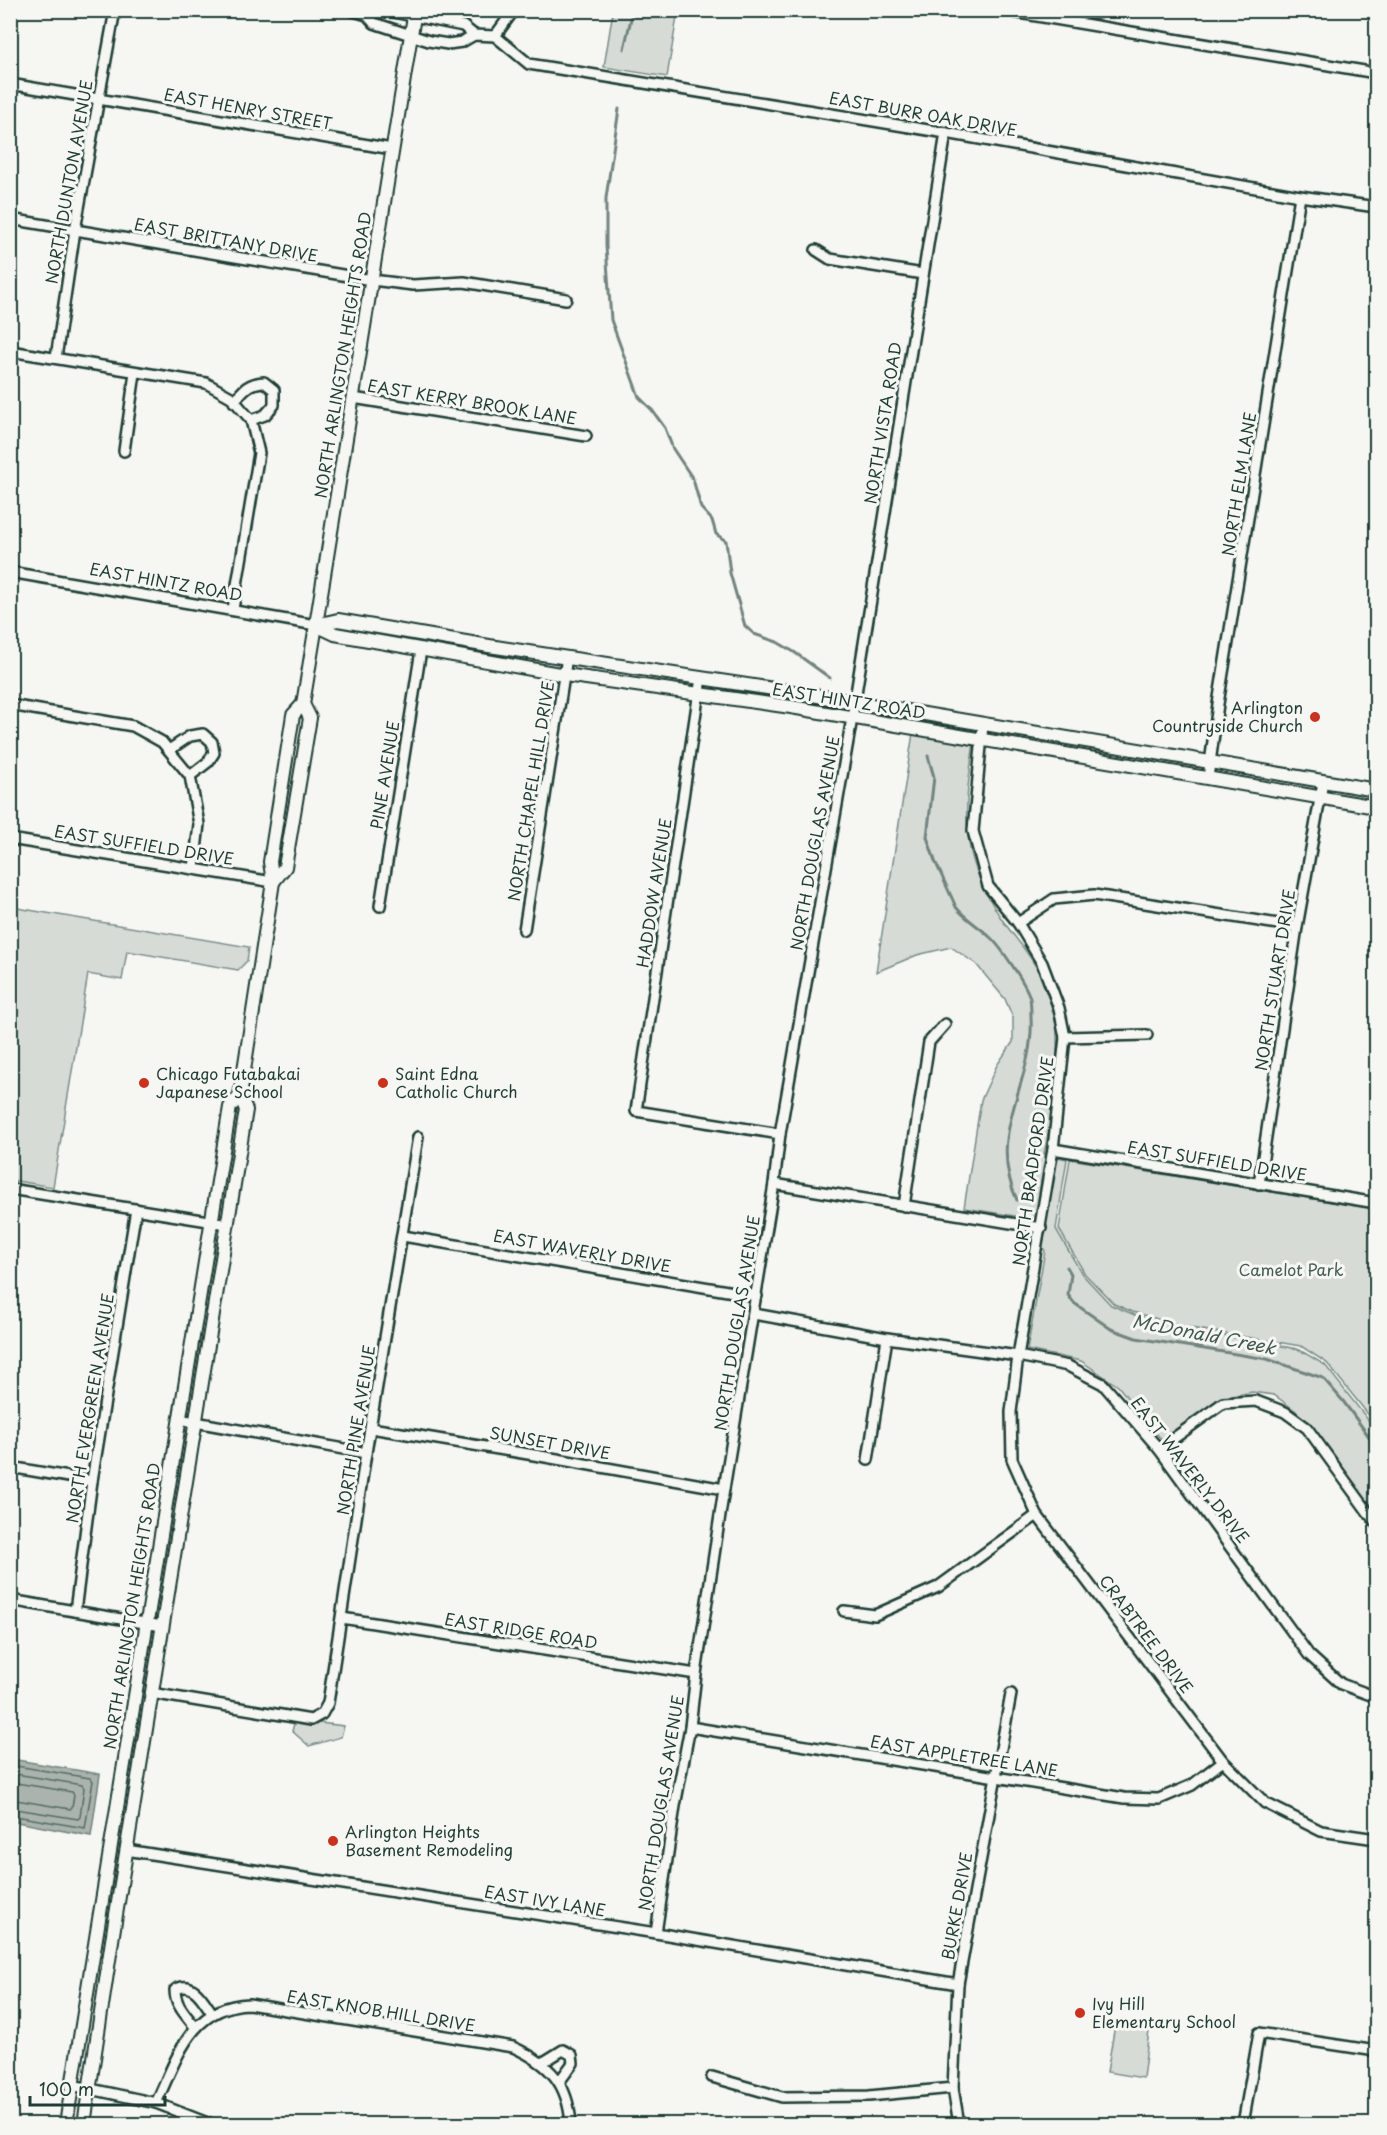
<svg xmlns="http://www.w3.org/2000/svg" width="1387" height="2135" font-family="'Playpen Sans',sans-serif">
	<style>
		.green { fill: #d6dbd6; stroke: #7a8c85; stroke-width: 1.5 }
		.water { fill: #aab3ae; stroke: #72847d; stroke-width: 1.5 }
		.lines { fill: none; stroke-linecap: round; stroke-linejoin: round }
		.shore { stroke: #576c65; stroke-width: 1.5 }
		.stream { stroke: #72847d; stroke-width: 3 }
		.minor-casing { stroke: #1f3d34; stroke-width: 14 }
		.major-casing { stroke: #1f3d34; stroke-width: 16 }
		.minor { stroke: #f6f6f2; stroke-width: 9 }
		.major { stroke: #f6f6f2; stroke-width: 12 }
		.poi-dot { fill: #c8321e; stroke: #f6f6f2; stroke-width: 2 }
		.labels { text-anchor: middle; stroke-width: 6; stroke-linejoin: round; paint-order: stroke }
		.street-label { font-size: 16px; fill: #1f3d34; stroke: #f6f6f2 }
		.poi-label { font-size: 16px; fill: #1f3d34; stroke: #f6f6f2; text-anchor: start }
		.park-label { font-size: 16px; fill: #445d54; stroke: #f6f6f2 }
		.water-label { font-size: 18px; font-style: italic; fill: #425a52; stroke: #f6f6f2 }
	</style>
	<rect width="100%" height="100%" fill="#f6f6f2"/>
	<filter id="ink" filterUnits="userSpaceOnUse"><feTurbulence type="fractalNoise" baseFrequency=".0167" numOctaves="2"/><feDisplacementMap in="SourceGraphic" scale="12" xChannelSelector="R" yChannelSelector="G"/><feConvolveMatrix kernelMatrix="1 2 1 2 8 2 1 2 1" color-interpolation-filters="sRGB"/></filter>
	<g filter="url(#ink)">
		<!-- green -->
		<g class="green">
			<polygon points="613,11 678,11 667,77 604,67"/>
			<path d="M913,733L974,743C963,814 959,855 1001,918C1016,940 1037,961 1045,987C1050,1001 1057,1021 1057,1036C1058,1073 1052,1118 1044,1154L1067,1159L1056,1229L1082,1274L1111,1305L1135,1315L1181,1328L1298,1349L1325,1365L1376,1430V1514L1320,1436L1296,1411L1274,1395L1252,1392L1222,1398L1161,1439L1118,1386L1081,1361L1027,1350L1045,1251L1021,1217L964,1208L981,1100L997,1065L1013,1042V1018L1005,999L976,964L951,947L917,955L876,972Z"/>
			<polygon points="11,907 249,947 247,961 238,970 127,951 122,980 88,974 53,1187 11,1180"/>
			<polygon points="1070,1159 1376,1209 1376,1424 1327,1363 1301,1346 1185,1327 1133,1312 1114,1304 1085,1274 1059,1229"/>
			<polygon points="295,1720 344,1726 341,1737 309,1746 292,1731"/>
			<polygon points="1115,2025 1149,2031 1143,2078 1107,2072"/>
		</g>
		<!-- water -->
		<polygon class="water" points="11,1759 100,1774 91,1836 11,1821"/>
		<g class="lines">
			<!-- shore -->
			<g class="shore">
				<polyline points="10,1765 90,1778 93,1781 85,1828 10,1815"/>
				<polyline points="10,1773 82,1785 84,1788 80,1817 78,1819 10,1808"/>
				<polyline points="10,1782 72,1792 74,1795 72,1807 70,1809 10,1799"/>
			</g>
			<!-- stream -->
			<g class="stream">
				<polyline points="624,49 633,10"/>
				<polyline points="619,109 606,198 606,246 611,320 639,397 652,410 665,428 673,449 693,479 701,508 712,520 716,534 726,541 730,573 745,626 754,634 777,642 794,652 830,678"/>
				<path d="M928,756L934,777L927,837L935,861L956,907C965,919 979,926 990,937C1001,947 1026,984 1030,998C1031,1004 1031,1011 1031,1017C1035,1084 985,1131 1017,1200"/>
				<polyline points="1067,1267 1071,1274 1068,1295 1074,1303 1111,1329 1136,1338 1267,1359 1323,1378 1343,1401 1376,1446"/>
			</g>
			<!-- minor casing -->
			<g class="minor-casing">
				<g id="minor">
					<polyline points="350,10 367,15 374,23 429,41 448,44 462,42 474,35 495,36 529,64 946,133 1300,196 1376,207"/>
					<polyline points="383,10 463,26 474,35"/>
					<polyline points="1001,10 1376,73"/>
					<polyline points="495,36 514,10"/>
					<polyline points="10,84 392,149"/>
					<polyline points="10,219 372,280 413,285 464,282 566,299"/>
					<polyline points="816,250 830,259 923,274"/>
					<polyline points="10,351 206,383 231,397 251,420 259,453 233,609"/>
					<polyline points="56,358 75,230 115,10"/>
					<polyline points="353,398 586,436"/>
					<path d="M234,402C243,389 249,383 264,382L274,390V405L265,415L251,420"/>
					<polyline points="124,451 135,373"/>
					<polyline points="10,572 316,625"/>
					<polyline points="701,678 636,1111 780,1134"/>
					<polyline points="10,705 133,726 162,742 190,776 199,824 194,868"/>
					<polyline points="983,725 973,831 988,886 1018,923 1042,963 1059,1008 1065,1037 1053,1149 1018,1356 1011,1412 1012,1459 1037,1515 1223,1761 1265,1803 1321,1831 1376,1839"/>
					<polyline points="169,750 190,736 203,734 212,742 214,753 208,762 190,776"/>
					<polyline points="1208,778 1218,704 1300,196"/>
					<polyline points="10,839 273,882"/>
					<polyline points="380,906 421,650"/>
					<polyline points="1018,923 1054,899 1094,895 1297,927"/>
					<polyline points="524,930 567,657"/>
					<polyline points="1065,1037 1147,1035"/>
					<polyline points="1053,1149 1376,1203"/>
					<polyline points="774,1184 1041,1228"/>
					<polyline points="1259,1184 1297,927 1323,782"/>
					<polyline points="10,1189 227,1224"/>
					<polyline points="904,1206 929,1042 945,1024"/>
					<polyline points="403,1236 757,1296"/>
					<polyline points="754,1314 887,1338 1018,1356 1068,1366 1103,1384 1159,1449 1309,1655 1341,1684 1376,1697"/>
					<polyline points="179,1419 366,1453"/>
					<polyline points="371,1428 540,1456 724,1489"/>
					<polyline points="1159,1449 1223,1403 1256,1401 1285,1412 1307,1428 1376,1523"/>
					<polyline points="868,1460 887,1338"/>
					<polyline points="10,1467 92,1481"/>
					<polyline points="10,1600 162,1626"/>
					<polyline points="75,1611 92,1481 136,1209"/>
					<polyline points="844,1611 875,1615 938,1587 1037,1515"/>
					<polyline points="342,1618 696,1674"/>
					<polyline points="151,1693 311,1720 322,1714 328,1703 366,1453 418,1137"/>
					<polyline points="690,1727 1124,1798 1159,1799 1192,1785 1223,1761"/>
					<polyline points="126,1850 656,1933 958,1984"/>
					<polyline points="656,1933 675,1806 690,1727 696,1674 724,1489 774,1184 780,1134 852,718 946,133"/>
					<path d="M195,2027C186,2015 175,2005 175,1990C193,1979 203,2000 212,2013"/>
					<polyline points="542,2063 563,2050 572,2055 573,2063 559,2082"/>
					<polyline points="712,2077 782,2097 869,2096 953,2088"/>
					<polyline points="72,2085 156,2103 210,2124"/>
					<path d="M156,2103C177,2059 190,2006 249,2004L513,2047C550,2064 568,2083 571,2124"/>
					<polyline points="959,2124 953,2088 958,1984 1011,1694"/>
					<polyline points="1243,2124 1259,2033 1376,2051"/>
				</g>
			</g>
			<!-- major casing -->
			<g class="major-casing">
				<g id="major">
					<polyline points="316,625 335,634 565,675 791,707 1376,807"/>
					<polyline points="316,625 338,620 489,646 800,693 1376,790"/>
					<polyline points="273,882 285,867 310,718 303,704"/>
					<polyline points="66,2124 230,1107 240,1096"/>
					<polyline points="84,2124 115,1921 246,1110 240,1096 273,882 270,862 293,715 303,704 316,625 415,10"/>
				</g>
			</g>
			<!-- minor -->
			<use href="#minor" class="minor"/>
			<!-- major -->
			<use href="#major" class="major"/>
		</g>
	</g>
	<!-- markers -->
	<g class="poi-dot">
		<circle cx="1315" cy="717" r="6"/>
		<circle cx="144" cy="1083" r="6"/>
		<circle cx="383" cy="1083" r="6"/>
		<circle cx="333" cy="1841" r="6"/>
		<circle cx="1080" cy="2013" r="6"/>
	</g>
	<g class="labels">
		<!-- street labels -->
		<g class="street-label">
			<text transform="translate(248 109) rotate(10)" y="6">EAST HENRY STREET</text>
			<text transform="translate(923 114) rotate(10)" y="6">EAST BURR OAK DRIVE</text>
			<text transform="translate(69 182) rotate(-80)" y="6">NORTH DUNTON AVENUE</text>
			<text transform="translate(226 240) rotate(10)" y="6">EAST BRITTANY DRIVE</text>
			<text transform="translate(343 355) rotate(-81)" y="6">NORTH ARLINGTON HEIGHTS ROAD</text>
			<text transform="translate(472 402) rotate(9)" y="6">EAST KERRY BROOK LANE</text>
			<text transform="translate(883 423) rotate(-81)" y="6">NORTH VISTA ROAD</text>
			<text transform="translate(1239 484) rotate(-81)" y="6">NORTH ELM LANE</text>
			<text transform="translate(166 582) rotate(10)" y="6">EAST HINTZ ROAD</text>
			<text transform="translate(849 701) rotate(9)" y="6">EAST HINTZ ROAD</text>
			<text transform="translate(385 775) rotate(-81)" y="6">PINE AVENUE</text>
			<text transform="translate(531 791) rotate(-81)" y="6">NORTH CHAPEL HILL DRIVE</text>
			<text transform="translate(815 843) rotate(-80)" y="6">NORTH DOUGLAS AVENUE</text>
			<text transform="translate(144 845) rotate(9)" y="6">EAST SUFFIELD DRIVE</text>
			<text transform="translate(654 893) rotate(-81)" y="6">HADDOW AVENUE</text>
			<text transform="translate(1275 980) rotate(-81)" y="6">NORTH STUART DRIVE</text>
			<text transform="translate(1033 1161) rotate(-82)" y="6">NORTH BRADFORD DRIVE</text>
			<text transform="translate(1217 1161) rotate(9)" y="6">EAST SUFFIELD DRIVE</text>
			<text transform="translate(582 1251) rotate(10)" y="6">EAST WAVERLY DRIVE</text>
			<text transform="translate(737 1323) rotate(-81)" y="6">NORTH DOUGLAS AVENUE</text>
			<text transform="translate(90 1408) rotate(-81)" y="6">NORTH EVERGREEN AVENUE</text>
			<text transform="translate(356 1430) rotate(-81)" y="6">NORTH PINE AVENUE</text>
			<text transform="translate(550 1443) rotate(10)" y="6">SUNSET DRIVE</text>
			<text transform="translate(1190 1470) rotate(52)" y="6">EAST WAVERLY DRIVE</text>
			<text transform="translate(132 1606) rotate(-81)" y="6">NORTH ARLINGTON HEIGHTS ROAD</text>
			<text transform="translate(521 1631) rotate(9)" y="6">EAST RIDGE ROAD</text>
			<text transform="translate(1146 1634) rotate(53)" y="6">CRABTREE DRIVE</text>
			<text transform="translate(964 1756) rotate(9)" y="6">EAST APPLETREE LANE</text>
			<text transform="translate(661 1803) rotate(-81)" y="6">NORTH DOUGLAS AVENUE</text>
			<text transform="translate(545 1901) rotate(9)" y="6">EAST IVY LANE</text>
			<text transform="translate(957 1906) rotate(-80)" y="6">BURKE DRIVE</text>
			<text transform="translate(381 2011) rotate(9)" y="6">EAST KNOB HILL DRIVE</text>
		</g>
		<!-- poi labels -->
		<g class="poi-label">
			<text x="1303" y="714" text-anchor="end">Arlington<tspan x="1303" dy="18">Countryside Church</tspan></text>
			<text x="156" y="1080">Chicago Futabakai<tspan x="156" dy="18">Japanese School</tspan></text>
			<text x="395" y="1080">Saint Edna<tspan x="395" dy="18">Catholic Church</tspan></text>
			<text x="345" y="1838">Arlington Heights<tspan x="345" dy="18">Basement Remodeling</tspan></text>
			<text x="1092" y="2010">Ivy Hill<tspan x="1092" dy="18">Elementary School</tspan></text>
		</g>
		<!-- park labels -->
		<g class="park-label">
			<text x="1291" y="1276">Camelot Park</text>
		</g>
		<!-- water labels -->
		<g class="water-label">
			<text transform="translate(1204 1335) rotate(11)" y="6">McDonald Creek</text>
		</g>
	</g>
	<!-- margin -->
	<rect width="1387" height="2135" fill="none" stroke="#f6f6f2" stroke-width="36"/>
	<rect x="18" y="18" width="1351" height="2099" fill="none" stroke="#1f3d34" stroke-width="2" filter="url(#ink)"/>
	<!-- scale -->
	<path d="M30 2096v9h135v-9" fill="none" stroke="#1f3d34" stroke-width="3"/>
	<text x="39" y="2096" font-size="18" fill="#1f3d34" stroke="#f6f6f2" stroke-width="4.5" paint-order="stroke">100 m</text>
</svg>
